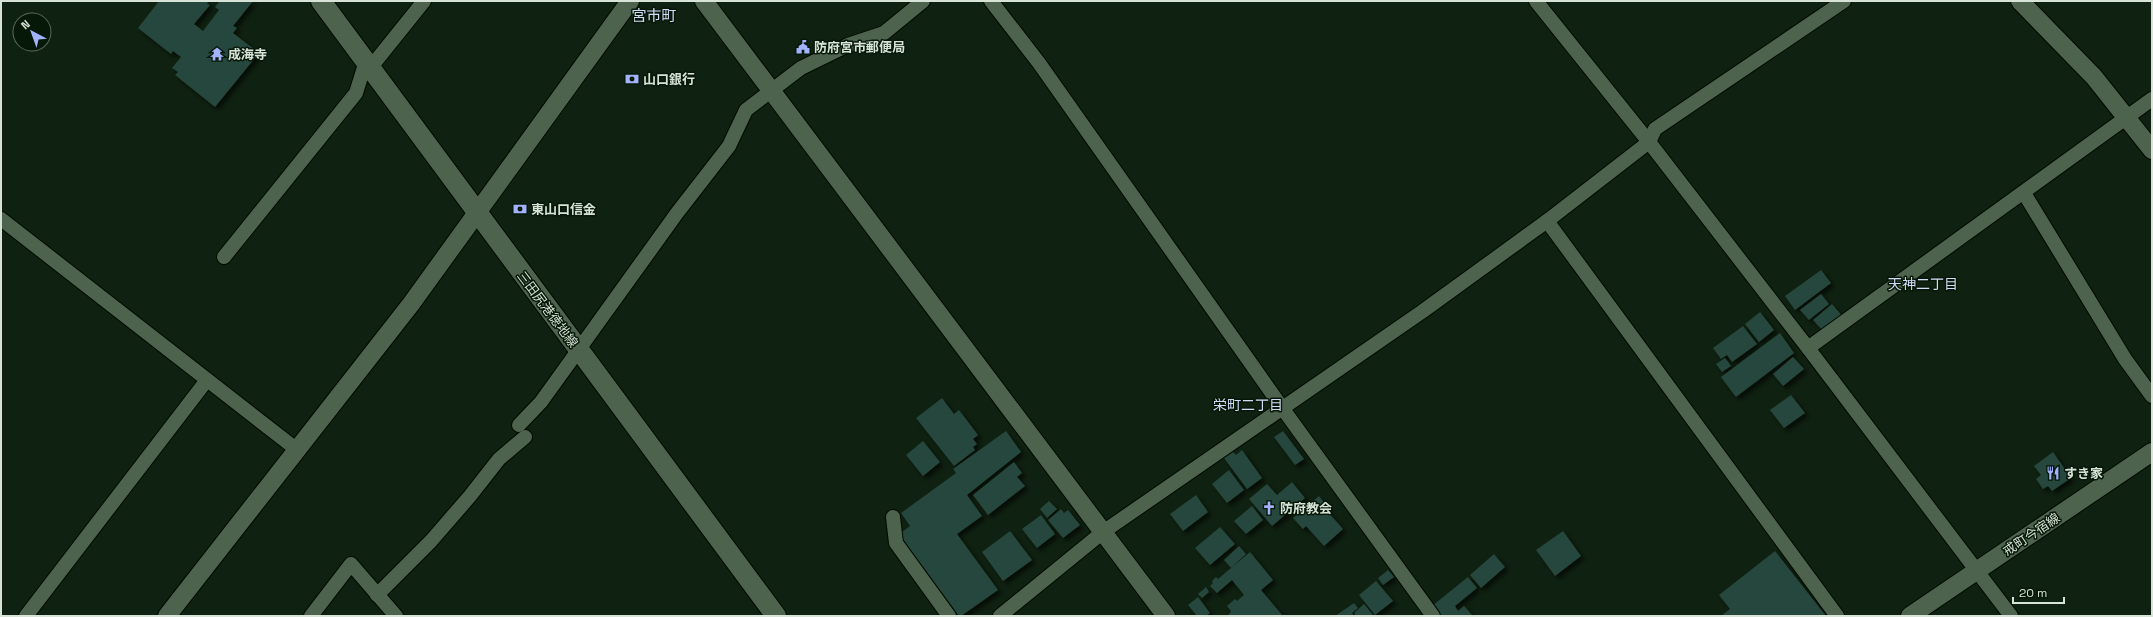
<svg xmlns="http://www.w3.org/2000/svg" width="2153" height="617" font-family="'Space Grotesk','Noto Sans JP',sans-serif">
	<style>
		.building { fill: #27463c; filter: url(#shadow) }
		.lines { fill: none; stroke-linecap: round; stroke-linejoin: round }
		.minor-casing { stroke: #000a01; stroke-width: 16 }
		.tertiary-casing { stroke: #000a01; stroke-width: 20 }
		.secondary-casing { stroke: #000a01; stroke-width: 22 }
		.minor { stroke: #4e634e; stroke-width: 14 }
		.tertiary { stroke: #4e634e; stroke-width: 18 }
		.secondary { stroke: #4e634e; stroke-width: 20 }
		.labels { text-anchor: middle; stroke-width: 3; stroke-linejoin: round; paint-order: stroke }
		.poi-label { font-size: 13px; font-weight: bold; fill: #d7e3d7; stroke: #061807; text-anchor: start }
		.street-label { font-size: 13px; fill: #d7e3d7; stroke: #061807 }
		.neighbourhood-label { font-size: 14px; fill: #d4dbf8; stroke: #061807 }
		.quarter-label { font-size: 15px; fill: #d4dbf8; stroke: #061807 }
	</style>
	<defs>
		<filter id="shadow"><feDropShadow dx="3.5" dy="3.5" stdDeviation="2" flood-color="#0009"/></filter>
	</defs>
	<rect width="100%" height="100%" fill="#0f2110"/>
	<!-- building -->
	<g class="building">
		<polygon points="159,1 209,1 207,4 210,5 194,24 203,31 219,10 215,7 220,1 253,1 233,26 237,28 233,33 259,53 215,107 175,75 178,72 172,68 181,57 173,51 171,54 138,28"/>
		<polygon points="1821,270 1831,283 1795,310 1785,296"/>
		<polygon points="1821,294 1829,304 1809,320 1800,310"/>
		<polygon points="1832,304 1843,317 1824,332 1813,320"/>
		<polygon points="1760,312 1774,330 1759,342 1745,324"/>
		<polygon points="1743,326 1757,344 1732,362 1727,355 1721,359 1713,348"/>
		<polygon points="1780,333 1794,353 1736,397 1721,377"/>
		<polygon points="1793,357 1804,369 1783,386 1773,374"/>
		<polygon points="1725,358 1731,366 1722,372 1716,364"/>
		<polygon points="1791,395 1805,413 1784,428 1770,410"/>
		<polygon points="942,398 954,414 959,410 978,435 973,439 977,444 973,447 975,450 954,466 916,418"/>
		<polygon points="1006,431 1021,452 967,495 982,516 957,534 998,590 961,616 959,616 903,540 902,532 910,526 901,513 956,473 953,469"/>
		<polygon points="1283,431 1304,459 1295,465 1274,437"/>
		<polygon points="923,441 940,462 923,476 906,455"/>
		<polygon points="1242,450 1262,478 1247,489 1224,458 1233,452 1236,455"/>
		<polygon points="2053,452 2071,478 2052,491 2048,486 2043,489 2036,479 2041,475 2034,466"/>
		<polygon points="1014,462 1022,473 1017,477 1025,486 988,515 973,495"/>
		<polygon points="1229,470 1244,490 1227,503 1212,484"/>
		<polygon points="1292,482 1305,498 1272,526 1249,499 1267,484 1277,495"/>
		<polygon points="1196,495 1208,512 1183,531 1170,514"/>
		<polygon points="1319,496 1329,509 1327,511 1343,529 1324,546 1306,526 1303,529 1293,518"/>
		<polygon points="1049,501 1057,509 1047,518 1040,509"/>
		<polygon points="1252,506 1263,520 1246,534 1234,521"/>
		<polygon points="1061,509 1064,513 1068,510 1080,525 1063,538 1048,520"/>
		<polygon points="1041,515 1055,534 1037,548 1022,529"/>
		<polygon points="1220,527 1235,544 1210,565 1195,548"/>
		<polygon points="1010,531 1032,560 1003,581 982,552"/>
		<polygon points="1563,531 1581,556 1555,576 1536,550"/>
		<polygon points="1239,546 1246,554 1231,568 1224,560"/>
		<polygon points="1775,551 1826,616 1721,616 1730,609 1719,595"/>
		<polygon points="1250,552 1273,580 1261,590 1283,616 1228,616 1231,611 1227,606 1235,599 1237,601 1244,595 1232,580 1217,593 1210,586 1213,583 1212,581 1216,577 1218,579"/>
		<polygon points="1494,554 1505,567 1481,588 1470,575"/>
		<polygon points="1388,570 1394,577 1383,585 1378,578"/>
		<polygon points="1468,577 1477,588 1455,606 1458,611 1464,606 1472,615 1440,616 1432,606"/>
		<polygon points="1376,581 1393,601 1375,615 1359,595"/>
		<polygon points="1206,587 1209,592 1202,598 1198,594"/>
		<polygon points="1198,597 1210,613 1206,616 1197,616 1188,605"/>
		<polygon points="1354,603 1358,608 1352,613 1354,616 1335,616"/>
		<polygon points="1364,604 1374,616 1356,616 1354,613"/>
	</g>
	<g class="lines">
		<!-- minor casing -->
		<g class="minor-casing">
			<g id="minor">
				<polyline points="991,1 1039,63 1283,409 1433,616"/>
				<polyline points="1536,1 1649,142 1808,348 2011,616"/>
				<polyline points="371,67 424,1"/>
				<polyline points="2024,193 2125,359 2152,396"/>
				<polyline points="1,219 296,449"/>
				<polyline points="1547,221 1837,616"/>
				<polyline points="224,257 356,93 366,61"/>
				<polyline points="1808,348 2152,99"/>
				<polyline points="519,425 541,402 677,213 729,146 746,110 801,68 848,45 884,33 923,1"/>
				<polyline points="893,517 896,543 949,616"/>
				<polyline points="377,595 431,541 470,496 499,459 525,437"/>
				<polyline points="26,616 207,380"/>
				<polyline points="311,616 351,564 396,616"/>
				<polyline points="1000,616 1103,532 1423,311 1547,221 1649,142 1655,129 1844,1"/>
			</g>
		</g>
		<!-- tertiary casing -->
		<g class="tertiary-casing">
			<g id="tertiary">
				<polyline points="704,1 1166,616"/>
				<polyline points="2020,1 2094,77 2152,150"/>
				<polyline points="167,616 411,304 630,1"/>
				<polyline points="1910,616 2152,452"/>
			</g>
		</g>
		<!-- secondary casing -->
		<g class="secondary-casing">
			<polyline id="secondary" points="321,1 776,616"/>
		</g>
		<!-- minor -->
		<use href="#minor" class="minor"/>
		<!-- tertiary -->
		<use href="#tertiary" class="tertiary"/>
		<!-- secondary -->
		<use href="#secondary" class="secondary"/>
	</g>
	<!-- icons -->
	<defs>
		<g id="civic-bare" transform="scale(1.08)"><path d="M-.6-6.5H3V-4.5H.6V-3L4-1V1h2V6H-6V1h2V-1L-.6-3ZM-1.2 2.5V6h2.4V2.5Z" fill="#a2b2fd" stroke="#061807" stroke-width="2.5" paint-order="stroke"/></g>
		<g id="temple-bare" transform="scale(1.08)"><path d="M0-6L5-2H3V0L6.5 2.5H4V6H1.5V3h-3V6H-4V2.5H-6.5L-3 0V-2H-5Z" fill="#a2b2fd" stroke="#061807" stroke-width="2.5" paint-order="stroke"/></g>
		<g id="bank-bare" transform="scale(1.08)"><path d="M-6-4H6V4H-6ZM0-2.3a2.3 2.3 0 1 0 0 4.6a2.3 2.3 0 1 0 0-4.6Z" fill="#a2b2fd" stroke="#061807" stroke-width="2.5" paint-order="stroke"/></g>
		<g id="restaurant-bare" transform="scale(1.08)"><path d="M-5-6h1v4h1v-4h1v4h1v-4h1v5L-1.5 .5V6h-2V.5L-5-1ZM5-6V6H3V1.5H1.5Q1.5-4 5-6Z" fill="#a2b2fd" stroke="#061807" stroke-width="2.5" paint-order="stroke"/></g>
		<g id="church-bare" transform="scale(1.08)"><path d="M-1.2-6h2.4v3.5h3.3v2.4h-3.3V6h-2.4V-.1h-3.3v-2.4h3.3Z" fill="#a2b2fd" stroke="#061807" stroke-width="2.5" paint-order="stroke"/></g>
	</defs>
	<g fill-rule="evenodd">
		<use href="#civic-bare" x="803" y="47"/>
		<use href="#temple-bare" x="217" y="54"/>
		<use href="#bank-bare" x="632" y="79"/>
		<use href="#bank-bare" x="520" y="209"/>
		<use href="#restaurant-bare" x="2053" y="473"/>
		<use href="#church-bare" x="1269" y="508"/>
	</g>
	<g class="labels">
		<!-- poi labels -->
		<g class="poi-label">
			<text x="814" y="52">防府宮市郵便局</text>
			<text x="228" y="59">成海寺</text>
			<text x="643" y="84">山口銀行</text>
			<text x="531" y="214">東山口信金</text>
			<text x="2064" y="478">すき家</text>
			<text x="1280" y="513">防府教会</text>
		</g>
		<!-- street labels -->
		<g class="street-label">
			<text transform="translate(548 309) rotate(53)" y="5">三田尻港徳地線</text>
			<text transform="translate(2031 534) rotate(-34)" y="5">戒町今宿線</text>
		</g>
		<!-- neighbourhood labels -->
		<g class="neighbourhood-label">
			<text x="1923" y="289">天神二丁目</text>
			<text x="1248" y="410">栄町二丁目</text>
		</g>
		<!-- quarter labels -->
		<g class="quarter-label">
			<text x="654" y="21">宮市町</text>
		</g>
	</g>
	<!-- border -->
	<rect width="2153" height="617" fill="none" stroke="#d7e3d7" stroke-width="4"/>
	<!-- north arrow -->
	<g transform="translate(32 32) rotate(319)"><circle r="19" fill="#061807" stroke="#5a695a"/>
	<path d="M0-3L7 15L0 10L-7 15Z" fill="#a2b2fd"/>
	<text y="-6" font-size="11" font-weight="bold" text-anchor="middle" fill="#d7e3d7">N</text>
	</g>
	<!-- scale -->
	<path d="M2013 597v6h51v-6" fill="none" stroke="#d7e3d7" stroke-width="2"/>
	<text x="2019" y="597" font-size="12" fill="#d7e3d7" stroke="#061807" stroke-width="3" paint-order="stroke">20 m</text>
</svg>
